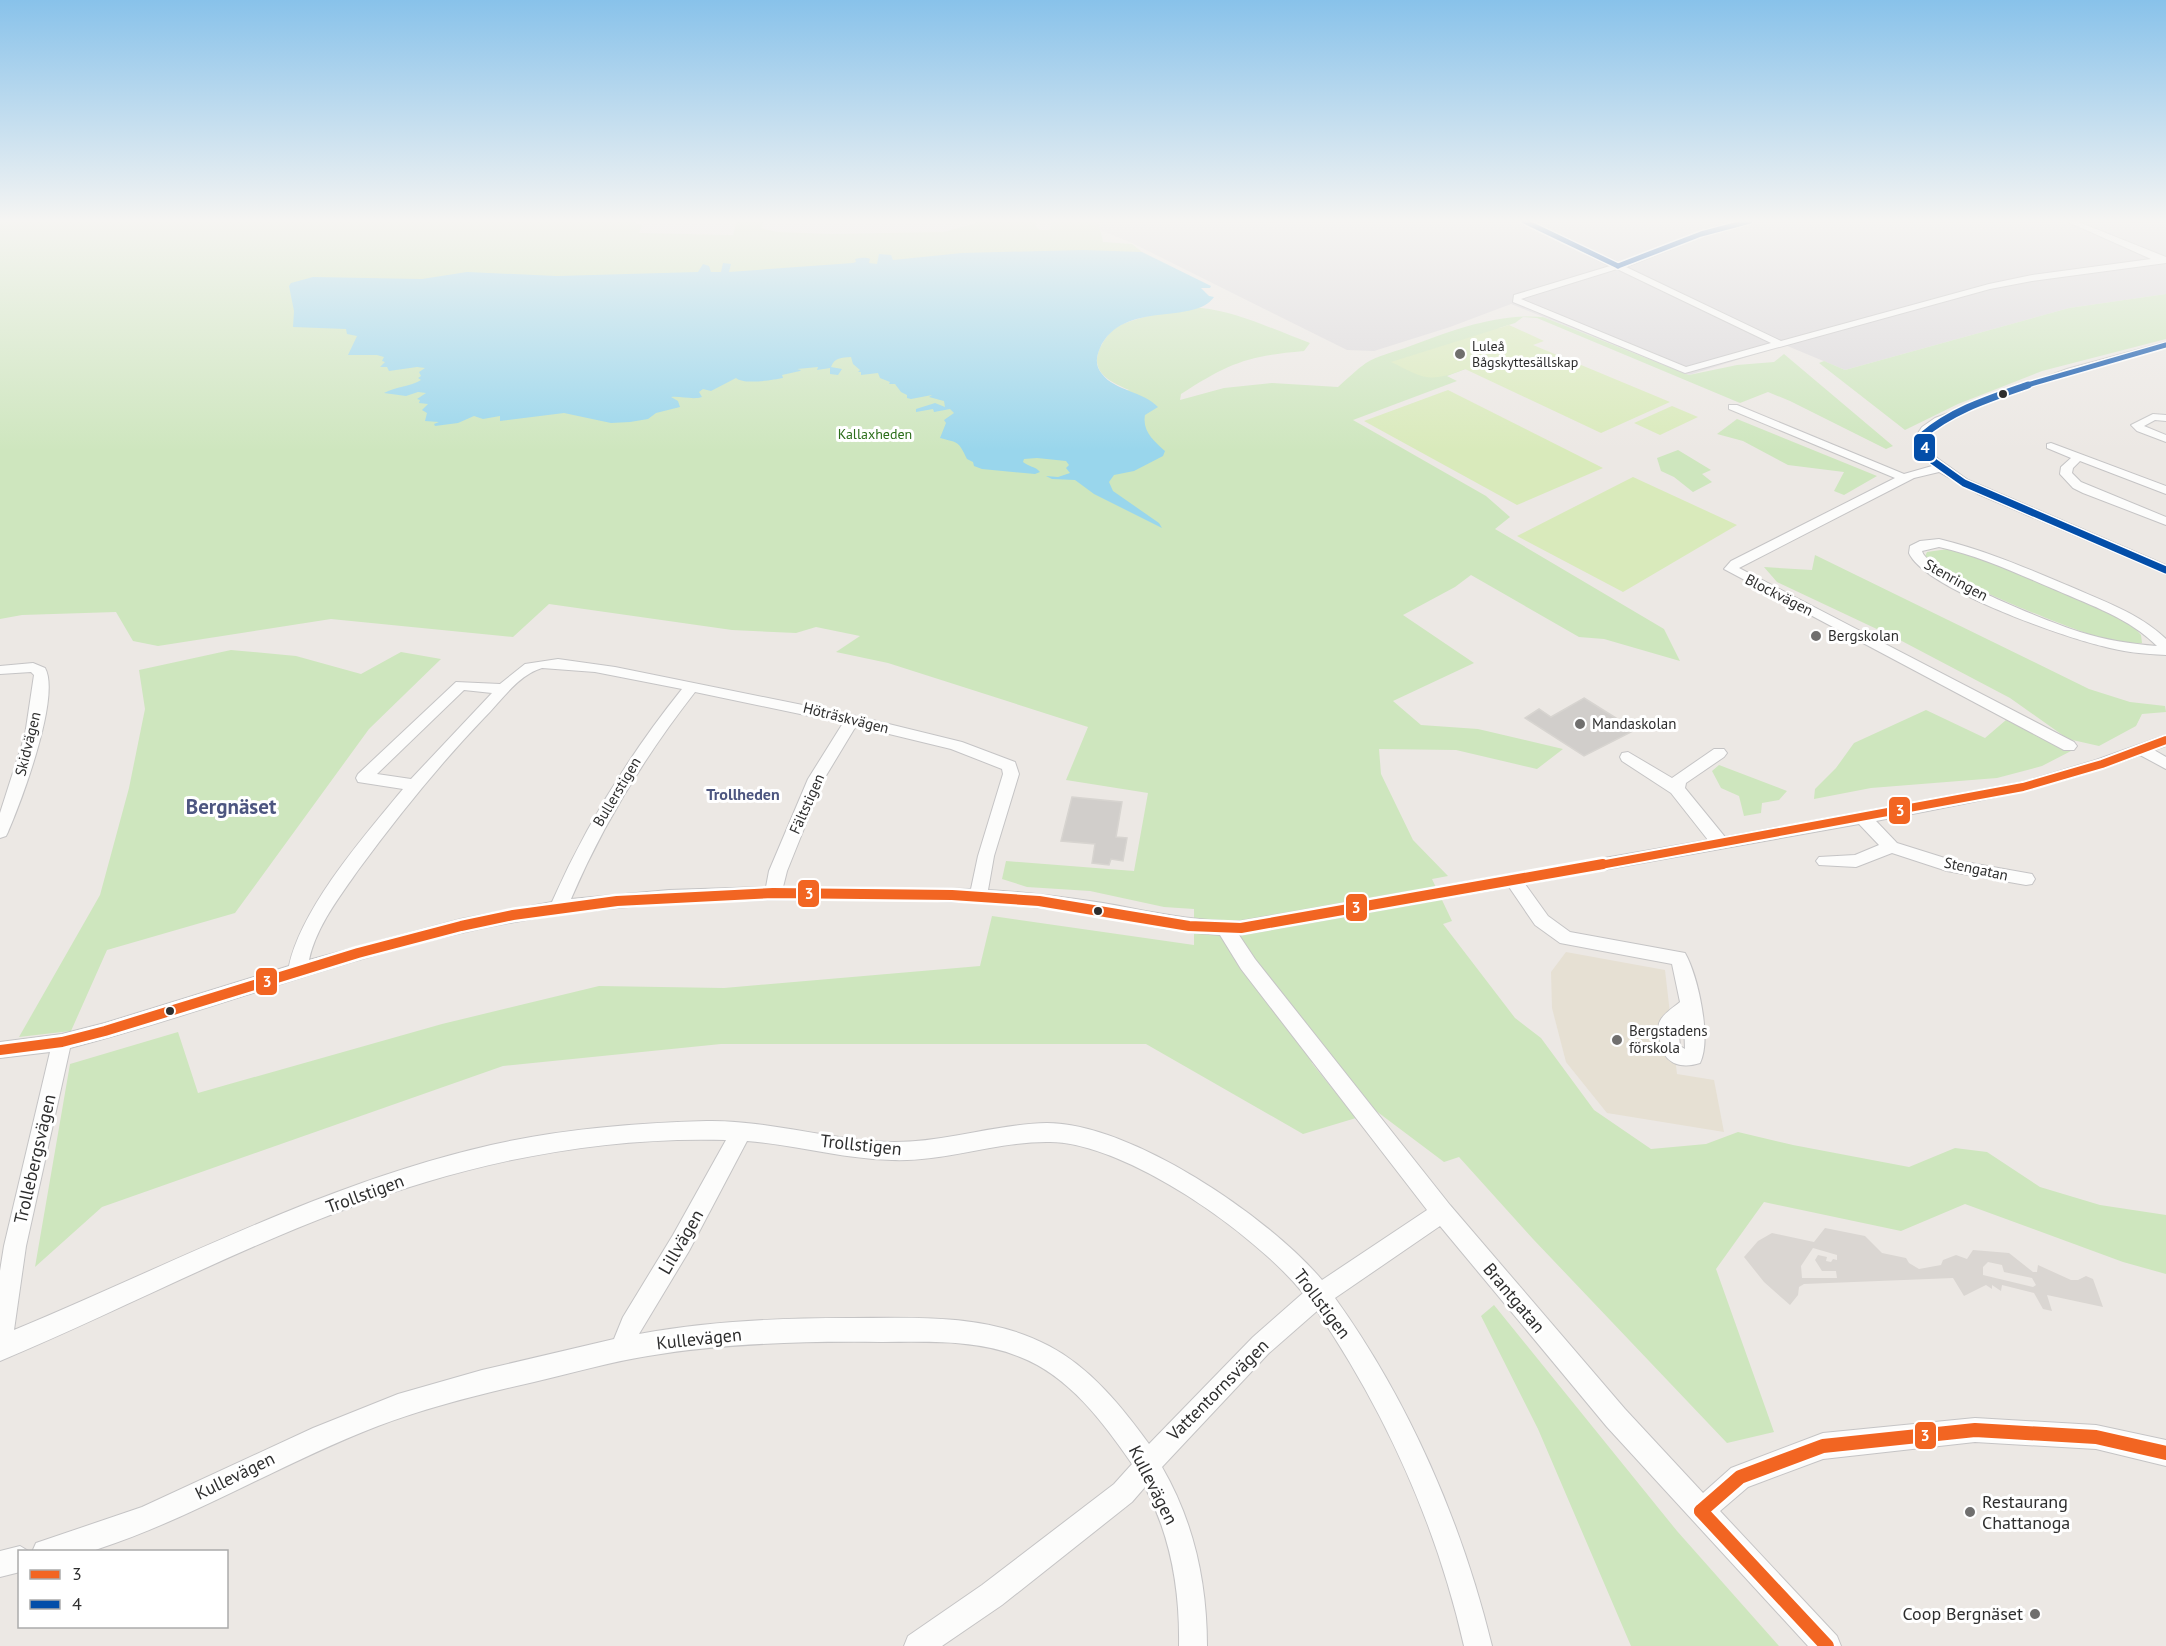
<svg xmlns="http://www.w3.org/2000/svg" width="2166" height="1646" font-family="'PT Sans',sans-serif">
	<style>
		.industrial { fill: #dcd9db }
		.education { fill: #e6e0d3 }
		.green { fill: #cee6be }
		.pitch { fill: #d9eabb }
		.plaza { fill: #dad6d2; fill-rule: evenodd }
		.water { fill: #99d6ec }
		.building { fill: #d1cecb; stroke: #d7d4d0; stroke-width: 1.5 }
		.lines { fill: none; stroke-linecap: round; stroke-linejoin: round }
		.minor-casing { stroke: #c5c4c5; stroke-width: 2 }
		.minor { fill: #fcfcfb; fill-rule: evenodd }
		.bus-1-far2-casing { stroke: #fff; stroke-width: 12 }
		.bus-1-far1-casing { stroke: #fff; stroke-width: 15 }
		.bus-1-casing { stroke: #fff; stroke-width: 18 }
		.bus-2-far1-casing { stroke: #fff; stroke-width: 8 }
		.bus-2-casing { stroke: #fff; stroke-width: 10 }
		.bus-1-far2 { stroke: #f26522; stroke-width: 8 }
		.bus-1-far1 { stroke: #f26522; stroke-width: 10 }
		.bus-1 { stroke: #f26522; stroke-width: 14 }
		.bus-2-far1 { stroke: #034ea9; stroke-width: 5 }
		.bus-2 { stroke: #034ea9; stroke-width: 7 }
		.poi-dot { fill: #706f6e; stroke: #fff; stroke-width: 2 }
		.bus-dot { fill: #2e2e2e; stroke: #fff; stroke-width: 2 }
		.labels { text-anchor: middle; stroke-width: 6; stroke-linejoin: round; paint-order: stroke }
		.far-poi-label { font-size: 14px; fill: #2e2e2e; stroke: #fff; text-anchor: start }
		.far-park-label { font-size: 14px; fill: #2c6e1b; stroke: #fff }
		.street-label { font-size: 15px; fill: #2e2e2e; stroke: #fff }
		.poi-label { font-size: 15px; fill: #2e2e2e; stroke: #fff; text-anchor: start }
		.neighbourhood-label { font-size: 16px; font-weight: bold; fill: #4d5680; stroke: #fff }
		.near-street-label { font-size: 18px; fill: #2e2e2e; stroke: #fff }
		.near-poi-label { font-size: 18px; fill: #2e2e2e; stroke: #fff; text-anchor: start }
		.district-label { font-size: 21px; font-weight: bold; fill: #4d5680; stroke: #fff }
		.line-badge { stroke: #fff; stroke-width: 2 }
		.badge-label { font-size: 16px; text-anchor: middle; font-weight: bold; fill: #fff }
	</style>
	<rect width="100%" height="100%" fill="#ece8e4"/>
	<!-- industrial -->
	<polygon class="industrial" points="1078,221 2166,221 2166,294 2069,308 1845,370 1785,345 1689,375 1511,304 1450,327 1374,351 1347,350 1132,243"/>
	<!-- education -->
	<polygon class="education" points="1566,952 1665,970 1677,1074 1714,1080 1724,1132 1607,1113 1566,1062 1552,1008 1551,972"/>
	<!-- green -->
	<g class="green">
		<path d="M0,221H631L642,226L639,233L733,235L737,221H764L761,228L777,232L831,234L944,232L983,221H1036V226L1040,230H1050L1051,221H1098L1103,242L1132,244L1142,252H1105L1074,397L1129,390C1110,382 1089,372 1100,348C1104,340 1109,332 1117,327C1129,319 1187,306 1201,308C1236,311 1277,331 1310,343L1304,351C1247,356 1229,363 1181,394L1180,400L1224,388L1272,383L1338,387C1347,379 1356,370 1366,363C1377,356 1393,352 1405,348C1450,331 1496,313 1543,317L1689,375L1737,365L1774,362L1784,354L1893,446L1886,449L1790,401L1768,392L1740,403L1537,318L1523,317L1515,323L1499,328L1532,344L1447,376L1457,381L1353,420L1486,496L1510,517L1495,529L1664,629L1680,661L1604,639L1579,637L1471,575L1455,587L1403,615L1474,663L1393,701L1421,725L1478,729L1563,749L1537,769L1456,750L1379,749L1381,774L1413,840L1448,876L1432,879L1452,921L1443,924L1515,1018L1541,1038L1594,1110L1651,1149L1706,1144L1738,1132L1793,1145L1909,1167L1955,1148L1987,1152L2040,1187L2100,1205L2166,1215V1274L2123,1262L1965,1204L1901,1231L1764,1202L1716,1269L1774,1432L1727,1443L1533,1239L1459,1157L1444,1162L1311,1062L1356,1118L1303,1134L1146,1044H721L503,1066L102,1207L35,1267L70,1064L178,1032L198,1093L442,1024L599,986L724,988L980,966L992,916L1194,945V909L1164,907L1090,891L1027,887L1002,879L1006,861L1134,871L1148,793L1066,780L1088,727L888,663L836,652L860,636L816,627L796,633L732,630L549,604L513,637L331,619L158,646L133,641L116,612L22,615L0,619Z"/>
		<polygon points="2166,294 2166,339 2042,371 1958,404 1905,430 1819,363 1824,361 1845,370 2069,308"/>
		<polygon points="1737,419 1877,476 1844,495 1834,491 1844,472 1788,465 1743,441 1717,434"/>
		<polygon points="1678,450 1711,470 1702,474 1712,482 1693,492 1674,477 1661,471 1657,458"/>
		<path d="M1948,549L2001,566L2092,604L2132,625L2141,635L2142,643C2131,644 2120,644 2110,641C2082,634 1935,576 1925,556L1927,552Z"/>
		<polygon points="1815,555 2089,689 2130,702 2165,706 2166,712 2142,714 2136,726 2099,746 2068,739 2010,698 1898,639 1777,582 1764,567 1812,570"/>
		<polygon points="231,650 296,656 361,674 401,652 441,659 369,729 235,913 107,950 71,1031 19,1037 100,895 129,788 145,709 139,670"/>
		<polygon points="1926,710 1985,738 2006,720 2071,751 2042,766 1997,778 1871,788 1814,799 1815,789 1836,768 1854,743"/>
		<polygon points="1719,765 1787,791 1779,800 1762,803 1761,813 1744,816 1739,796 1721,788 1712,771"/>
		<polygon points="1494,1305 1677,1531 1779,1646 1631,1646 1538,1429 1481,1316"/>
	</g>
	<!-- pitch -->
	<g class="pitch">
		<path d="M1509,325L1544,341L1533,345L1670,402L1601,433L1465,369C1428,383 1426,379 1391,362Z"/>
		<polygon points="1448,390 1603,468 1517,505 1364,421"/>
		<polygon points="1672,406 1698,417 1660,435 1634,423"/>
		<polygon points="1633,477 1737,525 1623,592 1517,536"/>
	</g>
	<!-- plaza -->
	<path class="plaza" d="M1825,1228L1865,1236L1882,1253L1906,1258L1909,1263L1919,1269L1941,1265L1943,1260L1956,1255L1967,1259L1973,1250L2009,1253L2033,1272H2037L2038,1265L2071,1280H2078L2086,1276L2093,1279L2103,1307L2047,1295L2052,1311L2043,1309L2034,1293L2002,1285L2001,1291L1992,1285V1289L1986,1285L1964,1296L1953,1278L1804,1284L1799,1287L1798,1295L1790,1305L1764,1282L1744,1257L1758,1241L1772,1233L1814,1242ZM1813,1248L1837,1255V1260L1833,1259L1831,1262L1826,1261L1827,1257L1818,1255L1815,1260L1822,1271H1836L1837,1278H1802L1801,1266ZM1988,1262L2002,1265L2004,1272L2032,1278L2036,1285L2033,1287L1983,1275V1267Z"/>
	<!-- water -->
	<path class="water" d="M1083,250L1142,252L1211,286L1210,288H1201L1209,296L1214,297C1194,326 1123,299 1100,348C1096,357 1095,366 1102,374C1115,391 1143,391 1158,407L1145,415C1142,431 1154,441 1165,451L1163,456L1134,471L1114,475L1109,482L1113,491L1159,523L1162,528L1094,494L1075,480L1052,479L1046,476L1058,477L1070,473L1066,468L1069,465L1066,461L1037,458L1024,459L1023,462C1029,467 1035,466 1040,472L1035,474L982,469L974,466L973,462L967,459C958,440 958,443 940,438L946,423L944,420L954,413L950,409L934,412L933,409L916,412V409L935,403L945,407L944,401L929,397L932,395L911,399L907,398V395L901,392L895,384H889L890,382L880,378L878,373L861,375V372H858L860,370L853,364L851,357C841,358 835,357 831,367L842,369L838,375L830,374V368L817,370L818,367L797,369L801,370L800,371L782,375L783,378C772,380 744,385 736,378L711,391L703,389L699,392L702,397C693,400 681,396 671,397L678,401L680,407L656,413L648,419L630,422L611,423L564,413L500,421V416L483,419L474,416L458,423L435,426L434,424L439,422L425,421L427,413L422,410L428,404L419,403L420,400L417,399L426,393L418,392L406,396L384,393C395,387 412,386 421,380L418,378L421,376L419,372L425,368L417,367L389,371L387,367H380L385,362L382,361L384,357L377,355H348L357,336L347,334L346,329L293,327L294,311L289,286L291,283L313,277L422,279L467,272L557,276L698,272L703,264L709,266L711,272H721L723,263L731,264L729,272L853,263L856,262L855,259C860,258 866,257 870,259L869,263L877,264L879,254L891,255L893,260L962,253Z"/>
	<!-- building -->
	<g class="building">
		<polygon points="1584,698 1635,730 1584,756 1525,718 1539,709 1551,717"/>
		<polygon points="1072,797 1122,802 1116,837 1127,838 1123,861 1111,859 1109,865 1092,863 1095,844 1061,841"/>
	</g>
	<g class="lines">
		<!-- minor casing -->
		<g class="minor-casing">
			<g id="minor">
				<path d="M1520,221H1530L1619,263C1663,250 1707,221 1754,221L1753,223L1704,236L1626,267L1781,341L1989,284L2032,275L2151,259L2066,221H2076L2166,257V263L2032,281L1990,289L1685,373L1513,302L1514,295L1610,266ZM1617,269L1771,343L1686,367L1521,299Z"/>
				<path d="M2166,342V348C2126,357 1946,407 1928,436L1931,449L1937,458L1968,480L2166,565V574L1978,494L1939,472L1914,478L1739,568L2074,742L2077,746L2074,750H2064L1724,569L1731,561L1895,478L1729,409V405H1737L1904,474L1932,466L1919,449L1916,436L1922,427L1935,418L2067,369Z"/>
				<polygon points="2153,414 2166,415 2166,421 2155,420 2144,426 2166,435 2166,442 2137,431 2131,425"/>
				<polygon points="2051,443 2166,486 2166,494 2080,461 2073,468 2072,473 2081,482 2166,517 2166,525 2083,493 2073,488 2060,474 2061,467 2071,458 2047,448 2047,444"/>
				<path d="M1939,539C1985,550 2026,568 2069,586C2103,601 2139,613 2166,639V655C2144,654 2123,652 2102,646C2063,637 1924,588 1909,553L1910,546L1920,541ZM1939,547C1980,556 2018,574 2056,590C2092,606 2129,618 2157,646C2131,644 2105,640 2080,632C2053,624 1928,574 1922,551Z"/>
				<path d="M558,659L615,667L852,715L962,742L1015,762L1019,774L994,856L988,890C1027,892 1065,897 1103,903C1149,911 1194,922 1241,921L1708,840L1671,793L1622,761L1620,757L1622,753L1628,752L1672,778L1714,749H1724L1727,753L1724,757L1686,783L1685,788L1725,837L2023,782L2096,760L2166,735V746L2154,750L2166,757V769L2140,755C2054,788 1965,804 1876,821L1897,843L1948,859L2032,874L2035,879L2032,884L2026,885L1947,871L1892,853L1856,867L1819,865L1816,861L1819,857L1855,855L1879,845L1859,824L1525,884L1548,916L1570,932L1685,953C1698,976 1712,1039 1700,1063C1679,1070 1662,1062 1660,1040C1659,1034 1657,1026 1660,1021C1663,1014 1674,1007 1680,1002L1672,964L1560,943L1535,925L1509,887L1239,935L1255,959L1450,1205L1625,1409L1703,1493L1731,1468L1823,1433L1975,1418L2096,1425L2166,1440V1466L2096,1449L1975,1442L1823,1459L1748,1487L1720,1511L1837,1636L1841,1646H1808L1607,1427L1440,1226L1335,1298C1409,1401 1462,1523 1492,1646H1464C1437,1527 1386,1413 1317,1311L1269,1353L1162,1467C1194,1522 1207,1583 1207,1646H1179C1180,1590 1171,1537 1145,1487L1132,1502L1002,1605L942,1646H904L908,1636L982,1585L1114,1484L1132,1464C1103,1422 1069,1376 1020,1357C977,1339 927,1342 882,1342C804,1341 725,1343 648,1356C610,1362 572,1373 534,1382C481,1394 428,1407 378,1426C284,1462 197,1516 101,1548L90,1552H32L36,1543L142,1507L313,1428L398,1394L482,1370L614,1339L623,1317L673,1235L726,1140C625,1137 522,1153 426,1182C278,1226 141,1302 0,1361V1271L4,1246L50,1052L0,1058V1042L62,1034L105,1023L289,966C302,907 364,836 403,789L358,782L356,778L358,774L456,682L500,684L525,664ZM542,668L595,672L682,689C629,755 586,825 552,902L461,919L309,960C316,927 340,896 359,869C398,816 439,765 484,718C501,701 518,675 542,668ZM464,690L492,693L411,779L377,774ZM695,692L843,723L808,779L769,871L766,887L669,890L571,899C603,824 645,756 695,692ZM856,726L951,749L1002,769L1003,774L978,856L971,889L783,887L787,871L824,779ZM825,899C903,900 981,900 1058,910C1112,917 1166,932 1220,935L1241,969L1427,1210L1322,1280C1269,1217 1131,1123 1047,1123C996,1124 946,1142 894,1142C831,1141 770,1120 707,1121C635,1123 561,1129 491,1145C324,1183 171,1265 14,1330L26,1246L70,1048C202,1014 328,963 461,933C580,905 703,900 825,899ZM1684,1022L1685,1049L1680,1046L1678,1027ZM747,1141C796,1145 843,1159 892,1160C946,1162 997,1141 1050,1142C1127,1143 1255,1234 1303,1293L1253,1337L1149,1444C1122,1407 1091,1368 1049,1346C988,1313 916,1318 848,1318C779,1318 708,1321 639,1334L689,1251Z"/>
				<path d="M33,663L45,668C61,696 21,802 8,832L6,836L0,838V813L25,735L34,675L31,672L0,674V666Z"/>
				<polygon points="20,1546 30,1552 20,1552 20,1572 0,1577 0,1551"/>
			</g>
		</g>
		<!-- minor -->
		<use href="#minor" class="minor"/>
		<!-- bus-1-far2 casing -->
		<g class="bus-1-far2-casing">
			<polyline id="bus-1-far2" points="1595,866 2023,787 2102,764 2166,740"/>
		</g>
		<!-- bus-1-far1 casing -->
		<g class="bus-1-far1-casing">
			<polyline id="bus-1-far1" points="0,1050 62,1042 105,1031 358,953 461,926 513,915 617,901 773,893 952,895 1039,901 1189,926 1241,928 1603,864"/>
		</g>
		<!-- bus-1 casing -->
		<g class="bus-1-casing">
			<g id="bus-1">
				<polyline points="1701,1511 1740,1477 1823,1446 1975,1430 2096,1437 2166,1453"/>
				<polyline points="1701,1511 1827,1646"/>
			</g>
		</g>
		<!-- bus-2-far1 casing -->
		<g class="bus-2-far1-casing">
			<g id="bus-2-far1">
				<polyline points="1524,221 1618,266"/>
				<polyline points="1618,266 1701,234 1750,221"/>
				<polyline points="2024,386 2166,345"/>
			</g>
		</g>
		<!-- bus-2 casing -->
		<g class="bus-2-casing">
			<path id="bus-2" d="M2028,385C1991,398 1952,410 1922,436L1925,449L1933,461L1964,483L2166,570"/>
		</g>
		<!-- bus-1-far2 -->
		<use href="#bus-1-far2" class="bus-1-far2"/>
		<!-- bus-1-far1 -->
		<use href="#bus-1-far1" class="bus-1-far1"/>
		<!-- bus-1 -->
		<use href="#bus-1" class="bus-1"/>
		<!-- bus-2-far1 -->
		<use href="#bus-2-far1" class="bus-2-far1"/>
		<!-- bus-2 -->
		<use href="#bus-2" class="bus-2"/>
	</g>
	<!-- sky -->
	<linearGradient id="sky" x2="0" y2="1"><stop stop-color="#88c2ea"/><stop offset="0.49" stop-color="#f6f5f3"/><stop offset="1" stop-color="#f6f5f3" stop-opacity="0"/></linearGradient>
	<rect width="2166" height="451" fill="url(#sky)"/>
	<!-- markers -->
	<g class="poi-dot">
		<circle cx="1460" cy="354" r="6"/>
		<circle cx="1816" cy="636" r="6"/>
		<circle cx="1580" cy="724" r="6"/>
		<circle cx="1617" cy="1040" r="6"/>
		<circle cx="1970" cy="1512" r="6"/>
		<circle cx="2035" cy="1614" r="6"/>
	</g>
	<g class="bus-dot">
		<circle cx="2003" cy="394" r="5"/>
		<circle cx="1098" cy="911" r="5"/>
		<circle cx="170" cy="1011" r="5"/>
	</g>
	<g class="labels">
		<!-- far-poi labels -->
		<g class="far-poi-label">
			<text x="1472" y="351">Luleå<tspan x="1472" dy="16">Bågskyttesällskap</tspan></text>
		</g>
		<!-- far-park labels -->
		<g class="far-park-label">
			<text x="875" y="439">Kallaxheden</text>
		</g>
		<!-- street labels -->
		<g class="street-label">
			<text transform="translate(1956 580) rotate(29)" y="5">Stenringen</text>
			<text transform="translate(1779 595) rotate(27)" y="5">Blockvägen</text>
			<text transform="translate(846 718) rotate(14)" y="5">Höträskvägen</text>
			<text transform="translate(28 744) rotate(-76)" y="5">Skidvägen</text>
			<text transform="translate(617 792) rotate(-59)" y="5">Bullerstigen</text>
			<text transform="translate(807 804) rotate(-66)" y="5">Fältstigen</text>
			<text transform="translate(1976 869) rotate(12)" y="5">Stengatan</text>
		</g>
		<!-- poi labels -->
		<g class="poi-label">
			<text x="1828" y="641">Bergskolan</text>
			<text x="1592" y="729">Mandaskolan</text>
			<text x="1629" y="1036">Bergstadens<tspan x="1629" dy="17">förskola</tspan></text>
		</g>
		<!-- neighbourhood labels -->
		<g class="neighbourhood-label">
			<text x="743" y="800">Trollheden</text>
		</g>
		<!-- near-street labels -->
		<g class="near-street-label">
			<text transform="translate(861 1145) rotate(6)" y="6">Trollstigen</text>
			<text transform="translate(35 1159) rotate(-77)" y="6">Trollebergsvägen</text>
			<text transform="translate(365 1194) rotate(-20)" y="6">Trollstigen</text>
			<text transform="translate(681 1242) rotate(-60)" y="6">Lillvägen</text>
			<text transform="translate(1514 1298) rotate(50)" y="6">Brantgatan</text>
			<text transform="translate(1322 1304) rotate(53)" y="6">Trollstigen</text>
			<text transform="translate(699 1339) rotate(-6)" y="6">Kullevägen</text>
			<text transform="translate(1218 1390) rotate(-45)" y="6">Vattentornsvägen</text>
			<text transform="translate(235 1476) rotate(-26)" y="6">Kullevägen</text>
			<text transform="translate(1153 1485) rotate(63)" y="6">Kullevägen</text>
		</g>
		<!-- near-poi labels -->
		<g class="near-poi-label">
			<text x="1982" y="1508">Restaurang<tspan x="1982" dy="21">Chattanoga</tspan></text>
			<text x="2023" y="1620" text-anchor="end">Coop Bergnäset</text>
		</g>
		<!-- district labels -->
		<g class="district-label">
			<text x="231" y="814">Bergnäset</text>
		</g>
	</g>
	<g class="line-badge">
		<rect x="1913" y="433" width="23" height="29" rx="6" fill="#034ea9"/>
		<rect x="1888" y="796" width="23" height="29" rx="6" fill="#f26522"/>
		<rect x="797" y="879" width="23" height="29" rx="6" fill="#f26522"/>
		<rect x="1345" y="893" width="23" height="29" rx="6" fill="#f26522"/>
		<rect x="255" y="967" width="23" height="29" rx="6" fill="#f26522"/>
		<rect x="1914" y="1421" width="23" height="29" rx="6" fill="#f26522"/>
	</g>
	<g class="badge-label">
		<text x="1925" y="453">4</text>
		<text x="1900" y="816">3</text>
		<text x="809" y="899">3</text>
		<text x="1356" y="913">3</text>
		<text x="267" y="987">3</text>
		<text x="1925" y="1441">3</text>
	</g>
	<!-- legend -->
	<rect x="18" y="1550" width="210" height="78" fill="#ffffff" stroke="#ababab" stroke-width="1.5"/>
	<rect x="30" y="1570" width="30" height="9" fill="#f26522" stroke="#ababab" stroke-width="1.5"/>
	<text x="72" y="1580" font-size="18" fill="#2e2e2e">3</text>
	<rect x="30" y="1600" width="30" height="9" fill="#034ea9" stroke="#ababab" stroke-width="1.5"/>
	<text x="72" y="1610" font-size="18" fill="#2e2e2e">4</text>
</svg>
